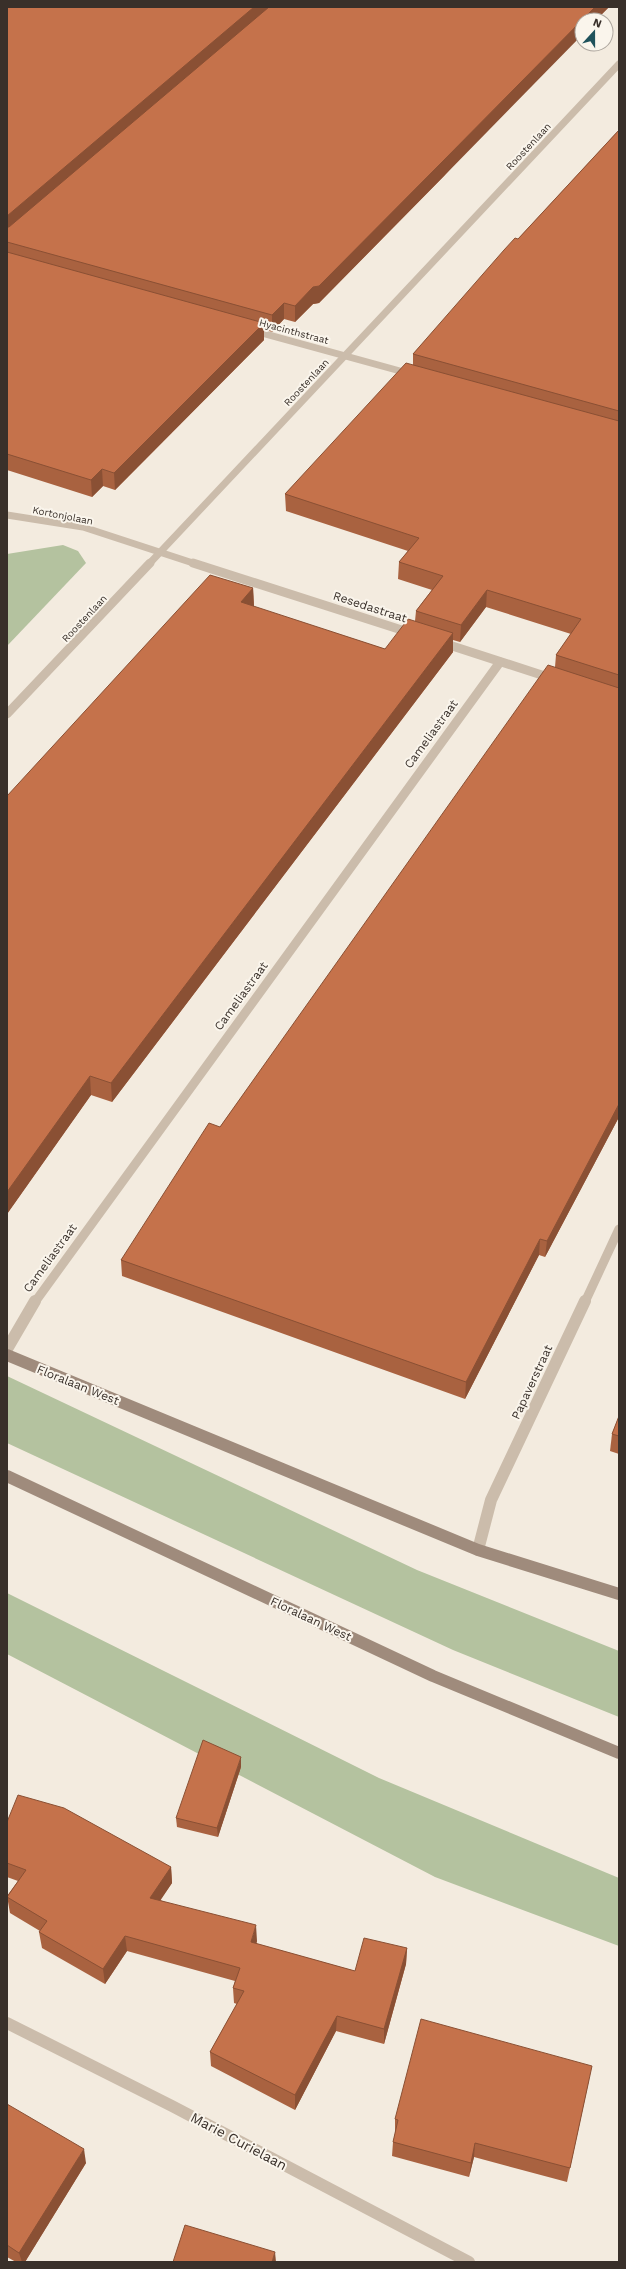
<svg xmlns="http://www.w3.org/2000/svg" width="626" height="2269" font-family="'Work Sans',sans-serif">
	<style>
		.green { fill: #b4c29f }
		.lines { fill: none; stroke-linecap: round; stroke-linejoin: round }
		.minor-far2 { stroke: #cbbcab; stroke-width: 7 }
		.minor-far1 { stroke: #cbbcab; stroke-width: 9 }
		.minor { stroke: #cbbcab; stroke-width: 12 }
		.tertiary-far1 { stroke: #cbbcab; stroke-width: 7 }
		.tertiary { stroke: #cbbcab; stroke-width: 9 }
		.secondary { stroke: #9f8b7c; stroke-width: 12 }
		.wall { fill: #a96240 }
		.shaded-wall { fill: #8a5034 }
		.building { fill: #c5724b; stroke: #8a5034 }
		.labels { text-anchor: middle; stroke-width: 4; stroke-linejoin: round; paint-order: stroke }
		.far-street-label { font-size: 10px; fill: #39302a; stroke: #faf5ec }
		.street-label { font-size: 12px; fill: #39302a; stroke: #faf5ec }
		.near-street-label { font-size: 14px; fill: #39302a; stroke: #faf5ec }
	</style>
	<rect width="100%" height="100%" fill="#f3ebdf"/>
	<!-- green -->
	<g class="green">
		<polygon points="63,545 78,551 86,563 7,646 7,554"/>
		<polygon points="7,1376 417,1570 619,1651 619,1717 453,1650 7,1443"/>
		<polygon points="7,1593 379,1778 619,1878 619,1946 435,1877 7,1654"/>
	</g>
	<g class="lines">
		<!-- minor-far2 -->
		<g class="minor-far2">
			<polyline points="251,330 411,374"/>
			<polyline points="7,515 83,527 196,564"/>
		</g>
		<!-- minor-far1 -->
		<g class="minor-far1">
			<polyline points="193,563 411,633"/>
			<polyline points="440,642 554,679"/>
			<polyline points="35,1302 500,662"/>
			<polyline points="585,1302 619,1229"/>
		</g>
		<!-- minor -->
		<g class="minor">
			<polyline points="7,1349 35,1301"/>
			<polyline points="478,1550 491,1500 585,1301"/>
			<polyline points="7,2023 172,2106 469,2262"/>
		</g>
		<!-- tertiary-far1 -->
		<polyline class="tertiary-far1" points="149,564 619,64"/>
		<!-- tertiary -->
		<polyline class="tertiary" points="7,714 150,563"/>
		<!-- secondary -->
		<g class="secondary">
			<polyline points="7,1355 478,1550 619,1594"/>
			<polyline points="7,1476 433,1676 619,1753"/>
		</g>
	</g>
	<!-- wall -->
	<g class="wall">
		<polygon points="7,7 609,7 596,20 582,20 444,176 319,303 313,304 295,322 284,319 272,332 264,329 264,340 115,490 103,486 92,497 7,470"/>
		<polygon points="619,130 619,1117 545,1257 539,1255 465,1399 122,1276 121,1260 220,1127 555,667 556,655 571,634 486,607 460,642 453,640 453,652 112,1102 91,1095 7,1214 7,796 253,588 254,607 385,649 415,621 416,611 432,590 398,579 399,562 408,551 286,511 285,494 413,365 413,354 518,239"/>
		<polygon points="619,1416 619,1454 610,1451 612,1434"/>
		<polygon points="241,1767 218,1837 177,1827 176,1818"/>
		<polygon points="7,1822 171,1867 172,1883 160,1900 257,1941 256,1944 355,1971 407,1948 406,1964 384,2044 336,2031 295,2110 211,2066 210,2052 237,2004 234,2003 233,1988 235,1981 127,1951 105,1984 42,1948 39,1932 40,1931 10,1913 7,1896 18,1881 7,1877"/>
		<polygon points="589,2080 567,2182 474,2157 469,2177 392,2156 393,2142 395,2134 395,2119"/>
		<polygon points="7,2104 86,2163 25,2262 16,2262 7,2257"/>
	</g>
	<!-- shaded-wall -->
	<g class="shaded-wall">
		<polygon points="254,7 272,7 7,233 7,216"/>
		<polygon points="595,7 609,7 596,20 582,20"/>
		<polygon points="582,20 582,35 444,176 319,303 313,304 295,322 295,306 313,287"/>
		<polygon points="284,303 284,319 272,332 272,315"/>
		<polygon points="264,323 264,340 115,490 114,473"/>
		<polygon points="102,469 103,486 92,497 91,480"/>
		<polygon points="253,588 254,607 241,602"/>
		<polygon points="487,590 486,607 460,642 461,625"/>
		<polygon points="453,633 453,652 112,1102 111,1083"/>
		<polygon points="90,1076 91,1095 7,1214 7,1192"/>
		<polygon points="619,1104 619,1117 545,1257 547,1241"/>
		<polygon points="540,1239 539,1255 465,1399 466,1382"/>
		<polygon points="241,1757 241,1767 218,1837 217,1828"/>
		<polygon points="171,1867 172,1883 152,1913 150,1898"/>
		<polygon points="256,1925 257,1941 252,1958 251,1942"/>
		<polygon points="125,1936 127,1951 105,1984 103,1969"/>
		<polygon points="407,1948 406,1964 384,2044 384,2029"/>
		<polygon points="337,2016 336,2031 295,2110 295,2095"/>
		<polygon points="475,2143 474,2157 469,2177 471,2163"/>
		<polygon points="84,2149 86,2163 25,2262 22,2262 19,2253"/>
		<polygon points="275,2252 276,2262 272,2262"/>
	</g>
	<!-- building -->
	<g class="building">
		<polygon points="7,7 254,7 7,216"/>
		<polygon points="269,7 595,7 444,160 319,286 313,287 295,306 284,303 272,315 7,242 7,227 9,227"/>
		<polygon points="619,130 619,411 413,354 504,250 515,238 518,239"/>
		<polygon points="7,252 264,323 114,473 102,469 91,480 7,454"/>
		<polygon points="406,363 619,421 619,675 556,655 581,619 487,590 461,625 416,611 443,576 399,562 419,538 285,494"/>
		<polygon points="210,575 253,588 241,602 385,649 408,619 453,633 111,1083 90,1076 7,1192 7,796"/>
		<polygon points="548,665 619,688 619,1104 547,1241 540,1239 466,1382 121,1260 209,1123 220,1127"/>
		<polygon points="619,1416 619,1436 612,1434"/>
		<polygon points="203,1740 241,1757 217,1828 176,1818"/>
		<polygon points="18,1795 64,1808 171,1867 150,1898 256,1925 251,1942 355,1971 364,1938 407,1948 384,2029 337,2016 295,2095 210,2052 244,1991 233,1988 240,1968 125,1936 103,1969 39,1932 47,1921 7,1897 26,1870 7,1863 7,1822"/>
		<polygon points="421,2019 592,2066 570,2168 475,2143 471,2163 393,2142 398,2120 395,2119"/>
		<polygon points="7,2104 84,2149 19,2253 7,2245"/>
		<polygon points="185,2225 275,2252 272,2262 173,2262"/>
	</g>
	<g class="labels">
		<!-- far-street labels -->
		<g class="far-street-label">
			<text transform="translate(528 146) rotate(-47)" y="4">Roostenlaan</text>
			<text transform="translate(294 331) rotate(15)" y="4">Hyacinthstraat</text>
			<text transform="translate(306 382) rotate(-47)" y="4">Roostenlaan</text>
			<text transform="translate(63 515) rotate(11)" y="4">Kortonjolaan</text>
			<text transform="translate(84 618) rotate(-47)" y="4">Roostenlaan</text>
		</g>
		<!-- street labels -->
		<g class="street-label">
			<text transform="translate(370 607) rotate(18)" y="4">Resedastraat</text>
			<text transform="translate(431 734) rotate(-54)" y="4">Cameliastraat</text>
			<text transform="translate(241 996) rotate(-54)" y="4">Cameliastraat</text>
			<text transform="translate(50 1258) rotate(-54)" y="4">Cameliastraat</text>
			<text transform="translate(532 1382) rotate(-65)" y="4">Papaverstraat</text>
			<text transform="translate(78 1385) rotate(22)" y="4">Floralaan West</text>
			<text transform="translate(311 1619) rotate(25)" y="4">Floralaan West</text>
		</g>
		<!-- near-street labels -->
		<g class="near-street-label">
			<text transform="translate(239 2141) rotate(28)" y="5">Marie Curielaan</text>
		</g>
	</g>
	<!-- border -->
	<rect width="626" height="2269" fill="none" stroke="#39302a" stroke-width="16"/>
	<!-- north arrow -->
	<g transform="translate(594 32) rotate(21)"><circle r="19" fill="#faf5ec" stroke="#ada69e"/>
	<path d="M0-3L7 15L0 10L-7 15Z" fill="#1f525b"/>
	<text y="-6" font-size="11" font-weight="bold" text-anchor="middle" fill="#39302a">N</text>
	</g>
</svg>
